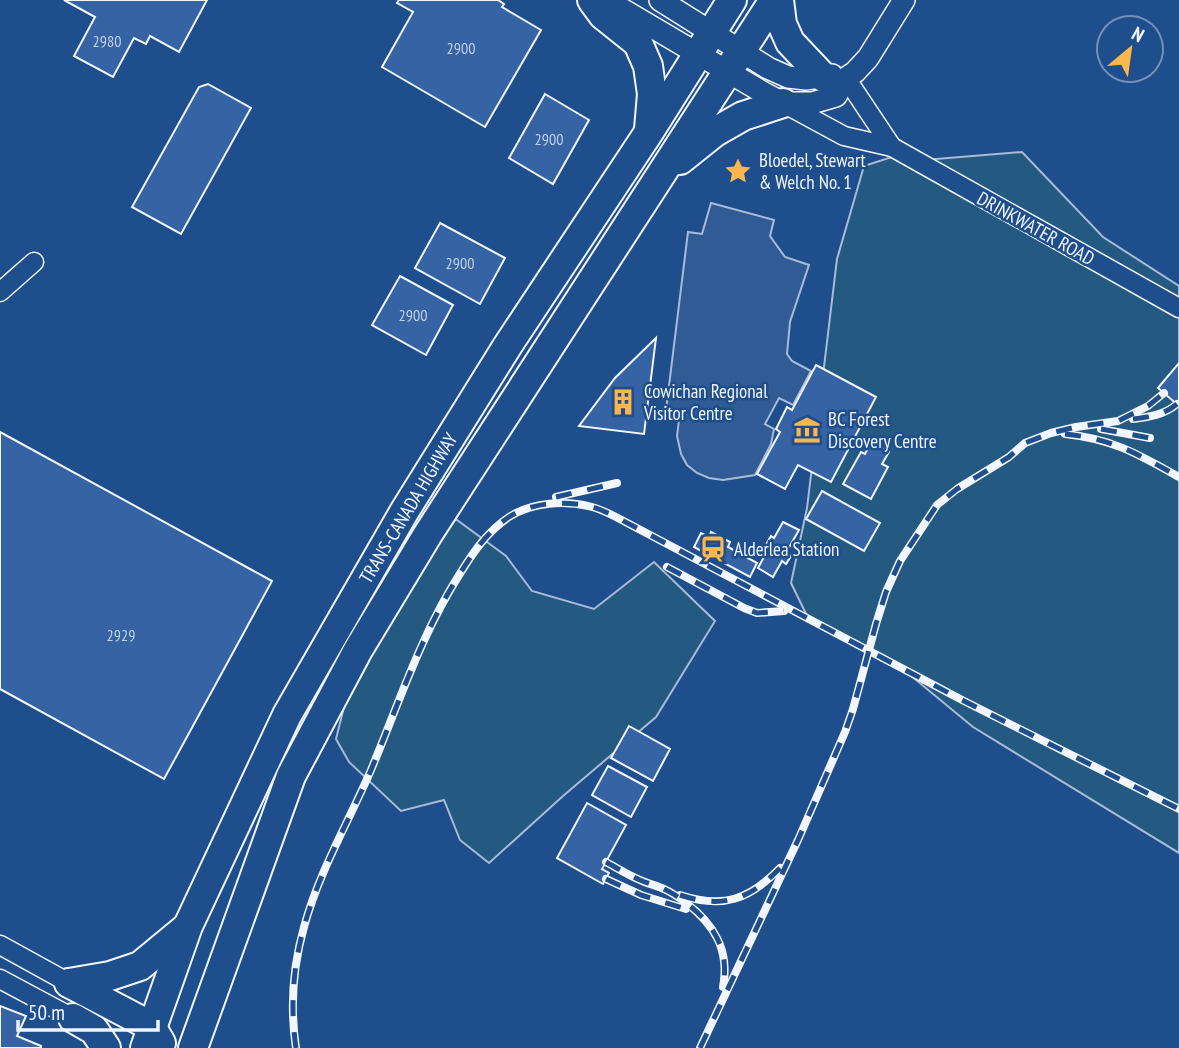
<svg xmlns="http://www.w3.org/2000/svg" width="1179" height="1048" font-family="'PT Sans Narrow',sans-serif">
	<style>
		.green { fill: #245a82; stroke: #a8bbd7; stroke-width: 2 }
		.parking { fill: #305b95; stroke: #a8bbd7; stroke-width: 2 }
		.building { fill: #3563a3; stroke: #f2f6ff; stroke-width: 2 }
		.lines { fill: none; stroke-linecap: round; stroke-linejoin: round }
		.minor-casing { stroke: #f2f6ff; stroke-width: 21 }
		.tertiary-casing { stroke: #f2f6ff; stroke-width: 24 }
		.trunk-casing { stroke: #f2f6ff; stroke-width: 32 }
		.minor { stroke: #1f4e8c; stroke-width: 18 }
		.tertiary { stroke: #1f4e8c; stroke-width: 21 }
		.trunk { stroke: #1f4e8c; stroke-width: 28 }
		.rail-casing { stroke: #f2f6ff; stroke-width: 8 }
		.rail { stroke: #1f4e8c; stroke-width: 5; stroke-dasharray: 16; stroke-linecap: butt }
		.labels { text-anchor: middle; stroke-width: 5; stroke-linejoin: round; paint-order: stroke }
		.number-label { font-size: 16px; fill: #c3d1e8 }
		.poi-label { font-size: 19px; fill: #f2f6ff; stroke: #1f4e8c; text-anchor: start }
		.street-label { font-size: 19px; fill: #f2f6ff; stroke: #1f4e8c }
	</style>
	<rect width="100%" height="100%" fill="#1f4e8c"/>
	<!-- green -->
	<g class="green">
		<polygon points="910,151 924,160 1022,152 1103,237 1179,286 1179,853 973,727 904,670 809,620 791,583 807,508 837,259 864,166"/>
		<polygon points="438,519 457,520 506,556 532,591 594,609 654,562 715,621 656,717 563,796 489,863 460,840 444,800 401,811 349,762 336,739 347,695"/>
	</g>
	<!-- parking -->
	<polygon class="parking" points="711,203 774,220 770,236 785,257 809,265 790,322 787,354 792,361 811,371 793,405 779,398 765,424 774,429 771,444 755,475 723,480 709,478 697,473 687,465 681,454 677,436 680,412 666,410 688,232 702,234"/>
	<!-- building -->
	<g class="building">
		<polygon points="64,0 207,0 179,52 150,36 146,44 134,38 113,77 74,56 95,17"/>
		<polygon points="399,0 498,0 504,4 502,7 541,30 485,127 382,67 413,12 397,3"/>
		<polygon points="208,84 251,108 181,234 132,207 199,87"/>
		<polygon points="545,94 589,120 553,184 509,158"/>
		<polygon points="440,223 505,258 480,304 415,268"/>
		<polygon points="400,276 453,305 426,355 372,325"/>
		<polygon points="656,338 644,434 579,426 615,378"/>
		<polygon points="1179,363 1179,406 1158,388"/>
		<polygon points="816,365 876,397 831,482 798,465 785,489 757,474 780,432 776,429 787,407 792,410"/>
		<polygon points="0,432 272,581 164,779 0,689"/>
		<polygon points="871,442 889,452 882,464 888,467 871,499 843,484 861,452 865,454"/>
		<polygon points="822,491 880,523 864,551 806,519"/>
		<polygon points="783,522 799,530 786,553 791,556 786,564 782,561 773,577 758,568 764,557 760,555 771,536 774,538"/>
		<polygon points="711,532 730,542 728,547 757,563 750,577 694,547 701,533 709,537"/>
		<polygon points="629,726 670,749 653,781 611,758"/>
		<polygon points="608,766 647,787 631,817 592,795"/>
		<polygon points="587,803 626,825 602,869 609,873 603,884 557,858"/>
		<polygon points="0,1006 26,1016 17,1036 41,1046 41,1048 0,1048"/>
	</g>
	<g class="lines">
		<!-- minor casing -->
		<g class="minor-casing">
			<g id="minor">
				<polyline points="846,78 892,147"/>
				<polyline points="783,103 844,136 892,147 1179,308"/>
				<polyline points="0,292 34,262"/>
				<polyline points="0,945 69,983"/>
				<polyline points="0,979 73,1018"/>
			</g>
		</g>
		<!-- tertiary casing -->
		<g class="tertiary-casing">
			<g id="tertiary">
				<polyline points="603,0 620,8 764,93 783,103 812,103 836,96 846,78 855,72 868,58 904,0"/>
				<polyline points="660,0 768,68 788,77 806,79 832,75"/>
			</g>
		</g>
		<!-- trunk casing -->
		<g class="trunk-casing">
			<g id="trunk">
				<polyline points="592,0 603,15 638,43 648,66 652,94 649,129"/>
				<polyline points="779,0 782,24 790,42 823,77"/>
				<polyline points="680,160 715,132 743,116 783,103"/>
				<polyline points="69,983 110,976 140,966 186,928"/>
				<polyline points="69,983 151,1026 161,1043"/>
				<polyline points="73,1018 94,1030 106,1048"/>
				<polyline points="145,1048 188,926 287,715 404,512 508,345 649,132 732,0"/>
				<polyline points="193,1048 291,776 358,650 428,534 774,0"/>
			</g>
		</g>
		<!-- minor -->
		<use href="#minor" class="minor"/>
		<!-- tertiary -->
		<use href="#tertiary" class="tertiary"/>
		<!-- trunk -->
		<use href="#trunk" class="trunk"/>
		<!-- rail casing -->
		<g class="rail-casing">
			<g id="rail">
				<path d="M1133,419C1149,417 1164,415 1177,404"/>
				<polyline points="1101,429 1150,438"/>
				<path d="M1065,434C1113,439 1138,454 1179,477"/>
				<polyline points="556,497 617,483"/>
				<polyline points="667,567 744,608 757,613 784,611"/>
				<path d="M606,862C617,868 628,875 640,880C649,884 658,886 666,890C673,893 679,898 685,902C714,924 730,950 723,987"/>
				<polyline points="606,879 641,895 686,909"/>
				<path d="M680,895C723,909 749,900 780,868"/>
				<path d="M296,1048C290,1008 293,966 304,927C319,872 348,823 371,770C399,703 421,634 461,572C474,551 488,531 509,517C532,502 566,500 592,507C600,509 608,513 616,517L964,701L1179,809"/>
				<polyline points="700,1048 798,840 845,732 853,709 876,624 886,592 900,561 937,505 957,489 1009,457 1025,443 1051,433 1076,427 1118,421 1148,406 1164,393"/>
			</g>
		</g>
		<!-- rail -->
		<use href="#rail" class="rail"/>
	</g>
	<!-- icons -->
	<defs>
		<g id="sight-bare" transform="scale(2.1)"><path d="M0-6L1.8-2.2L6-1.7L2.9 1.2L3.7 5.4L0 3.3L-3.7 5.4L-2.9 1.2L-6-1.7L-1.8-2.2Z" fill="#ffb74d" stroke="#1f4e8c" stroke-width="2.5" paint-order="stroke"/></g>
		<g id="building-bare" transform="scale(2.1)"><path d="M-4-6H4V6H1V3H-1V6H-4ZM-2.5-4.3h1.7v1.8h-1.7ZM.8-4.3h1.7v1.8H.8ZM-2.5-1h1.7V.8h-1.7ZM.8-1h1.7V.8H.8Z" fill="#ffb74d" stroke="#1f4e8c" stroke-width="2.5" paint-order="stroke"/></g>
		<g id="museum-bare" transform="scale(2.1)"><path d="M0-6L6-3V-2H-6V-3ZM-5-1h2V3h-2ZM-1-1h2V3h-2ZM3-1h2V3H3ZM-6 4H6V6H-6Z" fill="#ffb74d" stroke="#1f4e8c" stroke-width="2.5" paint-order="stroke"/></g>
		<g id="station-bare" transform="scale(2.1)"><path d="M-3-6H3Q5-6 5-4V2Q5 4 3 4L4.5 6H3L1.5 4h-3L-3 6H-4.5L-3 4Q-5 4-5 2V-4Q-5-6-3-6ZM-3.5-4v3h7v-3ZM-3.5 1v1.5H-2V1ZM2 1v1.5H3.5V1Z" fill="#ffb74d" stroke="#1f4e8c" stroke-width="2.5" paint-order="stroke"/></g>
	</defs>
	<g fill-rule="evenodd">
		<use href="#sight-bare" x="738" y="171"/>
		<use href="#building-bare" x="623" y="402"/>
		<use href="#museum-bare" x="807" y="430"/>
		<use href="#station-bare" x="713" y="549"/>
	</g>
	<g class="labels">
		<!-- number labels -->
		<g class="number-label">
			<text x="107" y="47">2980</text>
			<text x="461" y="54">2900</text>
			<text x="549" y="145">2900</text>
			<text x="460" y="269">2900</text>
			<text x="413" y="321">2900</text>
			<text x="121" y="641">2929</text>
		</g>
		<!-- poi labels -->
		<g class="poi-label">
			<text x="759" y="167">Bloedel, Stewart<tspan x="759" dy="22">&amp; Welch No. 1</tspan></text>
			<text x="644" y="398">Cowichan Regional<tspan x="644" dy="22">Visitor Centre</tspan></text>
			<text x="828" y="426">BC Forest<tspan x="828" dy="22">Discovery Centre</tspan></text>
			<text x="734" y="556">Alderlea Station</text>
		</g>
		<!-- street labels -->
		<g class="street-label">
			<text transform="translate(1036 228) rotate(29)" y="7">DRINKWATER ROAD</text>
			<text transform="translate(408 508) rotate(-59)" y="7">TRANS-CANADA HIGHWAY</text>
		</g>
	</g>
	<!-- north arrow -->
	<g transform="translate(1130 49) rotate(29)"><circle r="33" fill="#1f4e8c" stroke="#7391ba" stroke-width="2"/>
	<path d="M0-5L12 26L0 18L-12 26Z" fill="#ffb74d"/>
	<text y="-10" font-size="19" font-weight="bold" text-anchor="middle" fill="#f2f6ff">N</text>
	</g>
	<!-- scale -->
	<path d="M18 1020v10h140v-10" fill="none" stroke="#f2f6ff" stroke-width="3.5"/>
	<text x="28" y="1020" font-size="21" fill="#f2f6ff" stroke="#1f4e8c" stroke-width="5" paint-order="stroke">50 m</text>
</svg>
